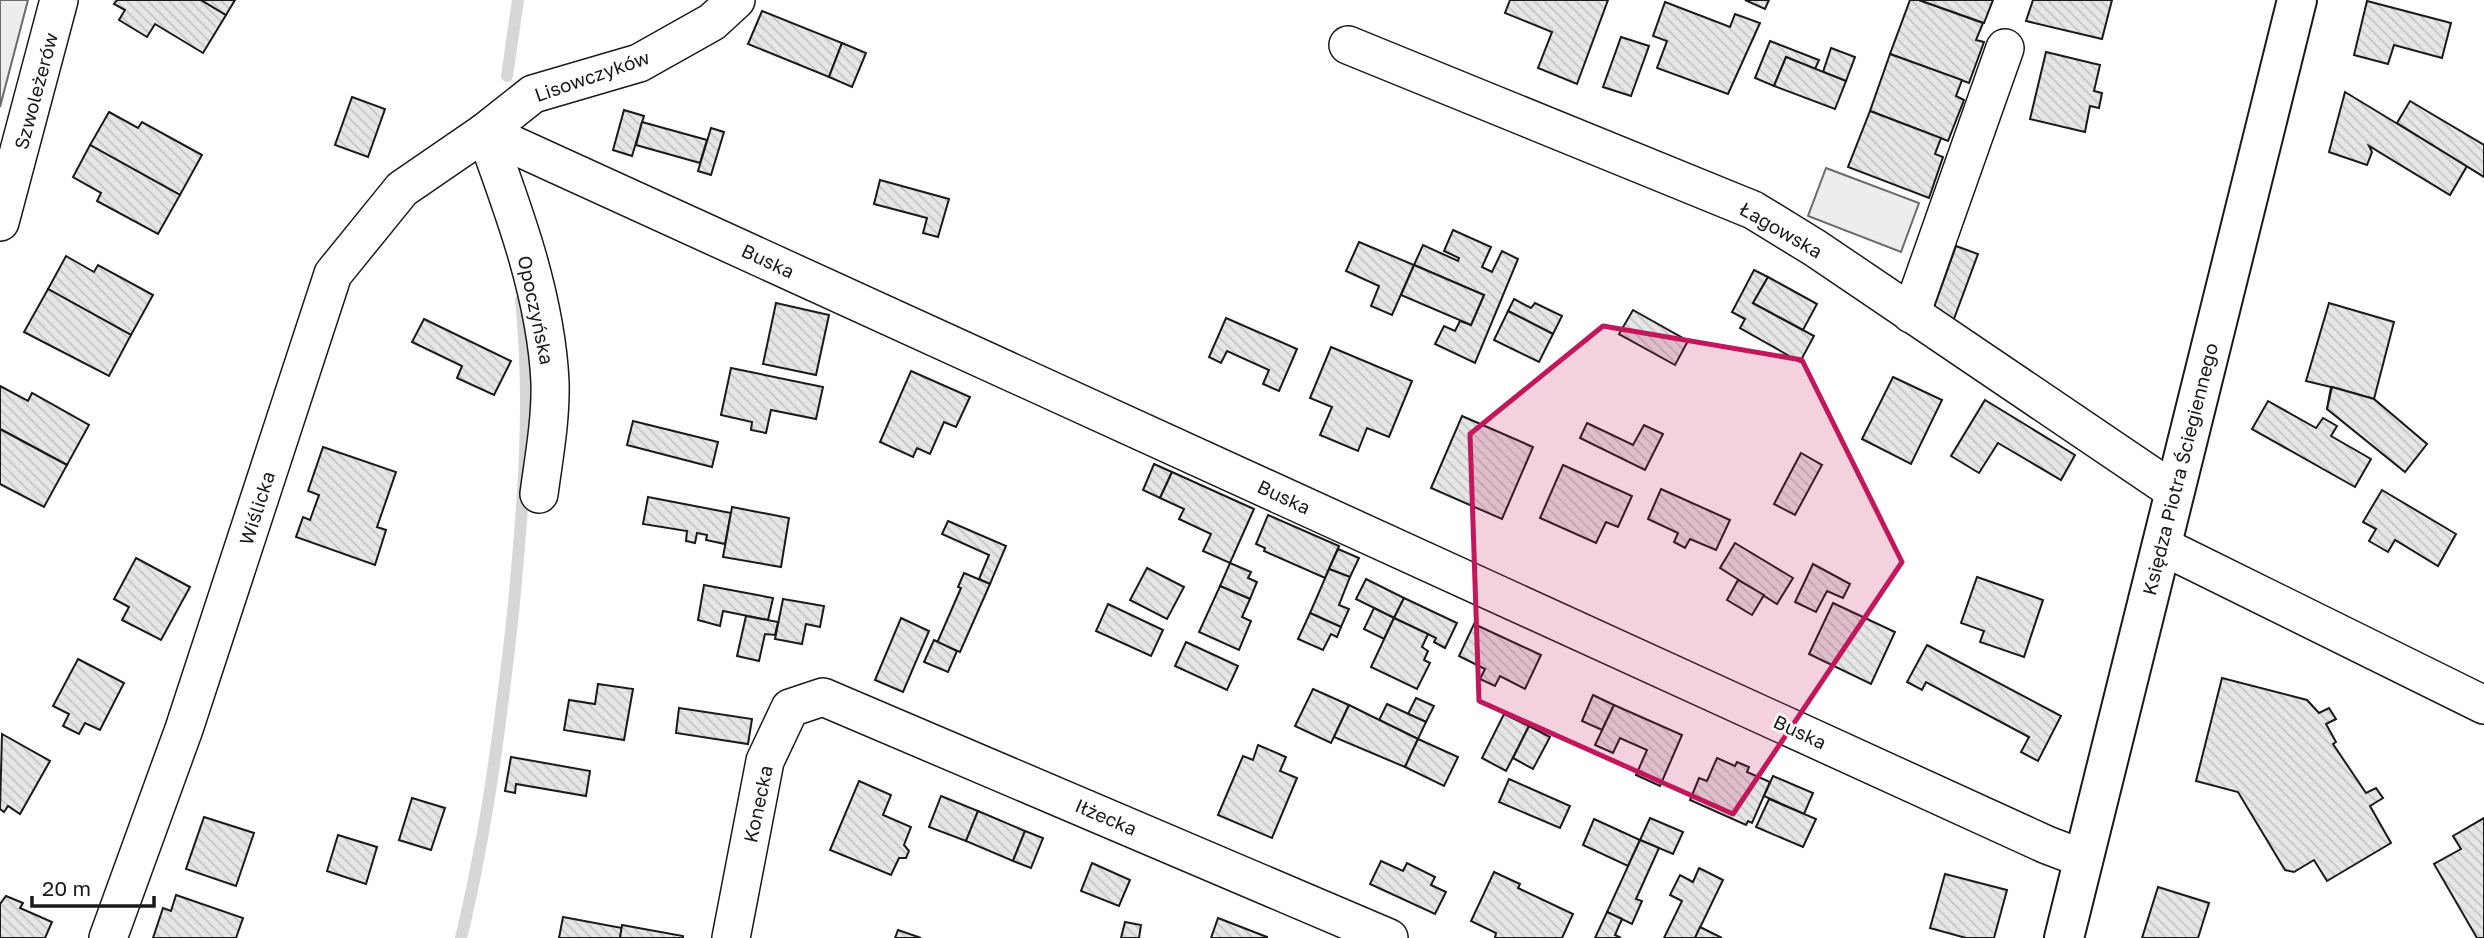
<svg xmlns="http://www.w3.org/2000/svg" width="2484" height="938" font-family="'Golos Text',sans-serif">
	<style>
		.built { fill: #ededed; stroke: #6a6a6a; stroke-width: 2 }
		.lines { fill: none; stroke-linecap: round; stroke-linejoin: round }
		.stream { stroke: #d7d7d7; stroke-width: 12 }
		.building { fill: url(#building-back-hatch); stroke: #1a1a1a; stroke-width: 2 }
		.street-casing { stroke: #1a1a1a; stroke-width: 40 }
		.secondary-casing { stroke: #1a1a1a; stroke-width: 42 }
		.street { stroke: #fff; stroke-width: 37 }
		.secondary { stroke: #fff; stroke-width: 38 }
		.marked { fill: #c2185b; fill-opacity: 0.2; stroke: #c2185b; stroke-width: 5; stroke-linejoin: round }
		.labels { text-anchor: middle; stroke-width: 5; stroke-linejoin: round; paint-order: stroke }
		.street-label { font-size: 19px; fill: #1a1a1a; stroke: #fff }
	</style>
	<defs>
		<pattern id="building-back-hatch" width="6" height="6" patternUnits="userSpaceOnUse" patternTransform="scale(1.75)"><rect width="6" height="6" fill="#e6e6e6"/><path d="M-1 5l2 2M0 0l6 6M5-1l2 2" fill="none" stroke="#c5c5c5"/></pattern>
	</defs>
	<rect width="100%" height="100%" fill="#fff"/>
	<!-- built -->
	<g class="built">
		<polygon points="0,0 28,0 0,107"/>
		<polygon points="1826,168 1919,203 1901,252 1808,216"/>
	</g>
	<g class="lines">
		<!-- stream -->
		<g class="stream">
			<polyline points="507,76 518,0"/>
			<path d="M461,938C487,831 501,722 513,613C523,509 532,404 521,300"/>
		</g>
	</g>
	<!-- building -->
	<g class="building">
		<polygon points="117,0 201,0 226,15 203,53 155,24 147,37 119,20 125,10 114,4"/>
		<polygon points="201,0 235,0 226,15"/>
		<polygon points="1510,0 1608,0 1577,84 1538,68 1552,32 1505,13"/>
		<polygon points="1745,0 1769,0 1765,9"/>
		<polygon points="1910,0 1919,0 1983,23 1976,40 1984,42 1969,83 1890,54"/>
		<polygon points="1919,0 1993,0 1984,23"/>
		<polygon points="2033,0 2112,0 2102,39 2026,21"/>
		<polygon points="2367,1 2451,23 2442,58 2394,45 2388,64 2354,55"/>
		<polygon points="1665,2 1730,27 1735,14 1760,23 1728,94 1657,68 1667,41 1653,36"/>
		<polygon points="762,11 842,43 829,77 748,44"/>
		<polygon points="1621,37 1649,46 1631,96 1603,87"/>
		<polygon points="1770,41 1819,60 1815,69 1786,57 1774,86 1755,78"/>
		<polygon points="842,43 866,53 852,87 829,77"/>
		<polygon points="1831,48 1855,57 1846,81 1823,72"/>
		<polygon points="2046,52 2100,65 2094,91 2102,93 2099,108 2090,106 2085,132 2030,119"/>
		<polygon points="1890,54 1962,80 1956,96 1964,100 1948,141 1870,111"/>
		<polygon points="1786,57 1846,81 1835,109 1774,86"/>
		<polygon points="2345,92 2467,166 2450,195 2369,146 2372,152 2367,165 2329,152"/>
		<polygon points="352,97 385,109 368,157 335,145"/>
		<polygon points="2410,101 2484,145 2484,177 2397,123"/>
		<polygon points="624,110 644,116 632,156 613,150"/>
		<polygon points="1870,111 1941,138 1935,154 1943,157 1929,198 1848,167"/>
		<polygon points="109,112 138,128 142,122 202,155 180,195 90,145"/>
		<polygon points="642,122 707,140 700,163 636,145"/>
		<polygon points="711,128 724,132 711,175 698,171"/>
		<polygon points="90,145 180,195 158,234 97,201 101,193 73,177"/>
		<polygon points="880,180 949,199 938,237 923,233 927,218 874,204"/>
		<polygon points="1453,230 1491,247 1482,267 1492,272 1502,251 1518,259 1475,363 1435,344 1444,326 1455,331 1460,321 1471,325 1484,295 1414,265 1423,245 1458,261 1459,258 1444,251"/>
		<polygon points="1359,242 1414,265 1392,315 1371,306 1379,286 1346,271"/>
		<polygon points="1956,246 1978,254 1951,327 1932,313"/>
		<polygon points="66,256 94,272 98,265 153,295 131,335 48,289"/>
		<polygon points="1414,265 1484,295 1471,325 1401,295"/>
		<polygon points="1754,270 1768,277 1753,303 1814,336 1800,362 1740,328 1745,319 1732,312"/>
		<polygon points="1768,277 1817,304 1803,330 1753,303"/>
		<polygon points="48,289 131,335 109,376 24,332"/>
		<polygon points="1514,299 1531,308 1535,303 1562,316 1553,334 1508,311"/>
		<polygon points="776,303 829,315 816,375 763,364"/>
		<polygon points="2329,303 2394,322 2374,399 2332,387 2327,409 2331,387 2306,381"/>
		<polygon points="1633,310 1688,341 1675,365 1619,334"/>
		<polygon points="1508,311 1553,334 1539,362 1494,340"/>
		<polygon points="1226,318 1297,349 1279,391 1263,384 1269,370 1227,351 1221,363 1209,357"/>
		<polygon points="424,319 511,361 494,395 457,378 462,366 412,342"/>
		<polygon points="1331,347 1412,381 1389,437 1367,428 1358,451 1320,435 1332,407 1310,398"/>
		<polygon points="731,368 823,387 816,419 771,410 766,433 751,430 752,422 721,415"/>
		<polygon points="911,371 970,397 956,427 944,422 930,454 917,448 913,457 880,442"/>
		<polygon points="1893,377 1942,400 1911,464 1862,439"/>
		<polygon points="0,386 28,401 32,393 89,425 67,465 0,429"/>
		<polygon points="2332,387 2374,399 2427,444 2405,472 2327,409"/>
		<polygon points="1985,400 2075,455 2061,480 1998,443 1979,473 1951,456"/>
		<polygon points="2268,401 2316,428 2323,418 2337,426 2331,436 2371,459 2355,487 2252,429"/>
		<polygon points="1462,416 1533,447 1502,519 1431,488"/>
		<polygon points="633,421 718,442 712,467 627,445"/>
		<polygon points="1587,423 1633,445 1644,425 1663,434 1645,470 1580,438"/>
		<polygon points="0,429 67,465 44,507 0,484"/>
		<polygon points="323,447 396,472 377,527 386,530 375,565 296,537 303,517 310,520 319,495 308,491"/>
		<polygon points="1801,453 1822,465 1795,515 1774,504"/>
		<polygon points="1154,464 1172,472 1160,498 1143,490"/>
		<polygon points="1563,465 1632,496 1618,527 1606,522 1596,543 1540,518"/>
		<polygon points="1172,472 1254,509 1230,563 1203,551 1211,534 1179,519 1184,509 1160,498"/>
		<polygon points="1661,489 1730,520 1716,550 1690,539 1685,548 1674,542 1678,533 1648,519"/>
		<polygon points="2382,490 2456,534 2438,566 2395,540 2388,552 2369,541 2376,529 2363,522"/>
		<polygon points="648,497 731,513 725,544 706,540 707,535 697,533 695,543 686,541 687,531 643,524"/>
		<polygon points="732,507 789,518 781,567 723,557"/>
		<polygon points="1268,515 1339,546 1325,578 1264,551 1265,548 1256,544"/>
		<polygon points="948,521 1006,546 990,584 979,579 989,555 942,534"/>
		<polygon points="1735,543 1793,578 1777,604 1720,568"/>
		<polygon points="1338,549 1359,558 1350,577 1329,569"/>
		<polygon points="136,558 190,587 161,640 122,620 129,607 114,599"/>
		<polygon points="1230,563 1251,572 1248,578 1257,582 1250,599 1220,586"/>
		<polygon points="1813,564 1850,584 1843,598 1827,591 1816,612 1795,602"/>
		<polygon points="1147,568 1184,587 1167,619 1130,600"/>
		<polygon points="1329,569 1350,577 1339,605 1349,609 1341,627 1310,613"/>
		<polygon points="964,573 990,584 960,652 937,643 961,588 958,587"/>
		<polygon points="1977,577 2043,600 2024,657 1980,642 1984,631 1961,623"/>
		<polygon points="1366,579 1404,598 1394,618 1356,599"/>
		<polygon points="1738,580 1764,595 1752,615 1727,600"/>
		<polygon points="704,585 773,598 768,620 723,611 720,626 698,620"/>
		<polygon points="1220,586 1250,599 1242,617 1251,621 1239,650 1199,632"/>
		<polygon points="1404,598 1457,623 1445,648 1434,642 1436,638 1394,618"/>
		<polygon points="783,599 824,606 820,627 806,624 802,644 775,639"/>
		<polygon points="1833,603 1895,632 1871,684 1809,654"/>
		<polygon points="1108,604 1163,630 1151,656 1096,631"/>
		<polygon points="1374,608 1394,618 1384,639 1364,629"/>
		<polygon points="1310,613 1341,627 1337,637 1331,634 1323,650 1298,639"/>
		<polygon points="746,616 778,622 775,635 765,634 759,661 737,656"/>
		<polygon points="901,618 929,631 903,692 875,680"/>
		<polygon points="1394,618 1428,634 1422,647 1428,651 1424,660 1430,663 1417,689 1371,667"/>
		<polygon points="1474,624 1541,655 1525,689 1500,676 1495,686 1480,679 1485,669 1459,656"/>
		<polygon points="934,640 957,651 948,672 924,662"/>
		<polygon points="1186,642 1238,666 1227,690 1175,666"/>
		<polygon points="1927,645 2061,716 2038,761 2021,752 2029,737 1926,682 1922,690 1907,682"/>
		<polygon points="78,659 124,683 100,730 85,723 79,734 63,726 69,714 53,706"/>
		<polygon points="2222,678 2307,700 2319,713 2329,708 2336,719 2326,724 2336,742 2333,744 2366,793 2376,788 2383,798 2370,806 2391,843 2327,881 2314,860 2294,872 2285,870 2238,792 2196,781"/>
		<polygon points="598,684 633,689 624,740 564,730 569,700 595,704"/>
		<polygon points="1313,689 1349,705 1331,743 1295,726"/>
		<polygon points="1593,695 1614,705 1602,730 1582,721"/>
		<polygon points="1416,698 1434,706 1426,722 1408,714"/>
		<polygon points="1387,704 1426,722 1418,739 1379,720"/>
		<polygon points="1349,705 1418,739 1405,767 1334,737"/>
		<polygon points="1614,705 1682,735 1660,786 1636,775 1647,750 1620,738 1613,753 1595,745"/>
		<polygon points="679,708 752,719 748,744 676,733"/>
		<polygon points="1504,714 1529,726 1506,771 1482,758"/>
		<polygon points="1529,726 1550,737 1533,769 1513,758"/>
		<polygon points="2,734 50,761 20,814 8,806 4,812 0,809"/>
		<polygon points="1418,739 1458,757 1444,786 1405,767"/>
		<polygon points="1258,745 1286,757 1280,771 1297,778 1272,838 1218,815 1243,756 1253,760"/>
		<polygon points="511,757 590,771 586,796 516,784 515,793 505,791"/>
		<polygon points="1717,758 1735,766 1737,762 1749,767 1747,772 1770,782 1752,823 1748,821 1746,825 1690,800 1699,778 1707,781"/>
		<polygon points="1773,776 1813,793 1804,814 1764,796"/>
		<polygon points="1509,779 1570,806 1560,828 1499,802"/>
		<polygon points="859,781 891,795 883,815 911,827 904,845 909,851 906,858 899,858 891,875 830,850"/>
		<polygon points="941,796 978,811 966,841 929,827"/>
		<polygon points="412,798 445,808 431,850 399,840"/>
		<polygon points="1769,799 1816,819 1803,847 1756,827"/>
		<polygon points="978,811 1025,831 1013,861 966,841"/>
		<polygon points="204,817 254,833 236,886 186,869"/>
		<polygon points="1650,818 1683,832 1673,854 1640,840"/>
		<polygon points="2484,818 2484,938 2477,938 2434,864 2461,849 2453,836"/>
		<polygon points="1594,819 1640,840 1628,866 1583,845"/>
		<polygon points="1025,831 1043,838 1031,868 1013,861"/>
		<polygon points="338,835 377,847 366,884 327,871"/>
		<polygon points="1640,840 1659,848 1636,899 1642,901 1632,924 1607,912"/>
		<polygon points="1381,861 1403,871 1407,863 1435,877 1431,885 1446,892 1435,914 1370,884"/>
		<polygon points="1092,863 1130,880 1119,906 1081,891"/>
		<polygon points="1699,868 1723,880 1695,938 1664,938 1682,901 1670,895 1680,875 1693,882"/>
		<polygon points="1494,872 1520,884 1518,888 1573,914 1562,938 1495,938 1496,933 1471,921"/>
		<polygon points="1945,874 2007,890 1994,938 1966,938 1930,928"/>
		<polygon points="2158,887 2209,903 2198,938 2142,938"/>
		<polygon points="176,895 243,918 236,938 153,938 163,908 171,911"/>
		<polygon points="6,896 23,903 20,908 52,922 45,938 0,938 0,904"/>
		<polygon points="1607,912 1622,919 1615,935 1621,938 1595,938"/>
		<polygon points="563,917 622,928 620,938 559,938"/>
		<polygon points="1218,918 1267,937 1267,938 1211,938"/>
		<polygon points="1125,922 1141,925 1139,938 1121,938"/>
		<polygon points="622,925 683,936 683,938 620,938"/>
		<polygon points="1700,927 1722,938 1695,938"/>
		<polygon points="898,930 921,938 895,938"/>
	</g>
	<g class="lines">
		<!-- street casing -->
		<g class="street-casing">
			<g id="street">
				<polyline points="1348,45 1753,210 1815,248 2174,491"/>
				<polyline points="485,132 2047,845 2084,859"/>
				<path d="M485,132C514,211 546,297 550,382C551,419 544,457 539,494"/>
				<polyline points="0,222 59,0"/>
				<polyline points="1911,314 2005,48"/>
				<polyline points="2162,546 2484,705"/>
				<polyline points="108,938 184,729 333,274 402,189 485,132 533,94 639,63 712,22 736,0"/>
				<polyline points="731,938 765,761 790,708 823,697 1389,938"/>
			</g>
		</g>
		<!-- secondary casing -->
		<g class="secondary-casing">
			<polyline id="secondary" points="2064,938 2297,0"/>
		</g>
		<!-- street -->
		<use href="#street" class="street"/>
		<!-- secondary -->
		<use href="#secondary" class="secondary"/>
	</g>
	<!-- marked area -->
	<path class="marked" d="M1603,326L1802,360L1902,562L1733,814L1479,701L1470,434Z"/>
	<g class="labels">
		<!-- street labels -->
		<g class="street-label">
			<text transform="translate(592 76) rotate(-19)" y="7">Lisowczyków</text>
			<text transform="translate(36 91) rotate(-75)" y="7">Szwoleżerów</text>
			<text transform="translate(1781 230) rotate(30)" y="7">Łagowska</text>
			<text transform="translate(768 261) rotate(25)" y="7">Buska</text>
			<text transform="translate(536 310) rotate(78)" y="7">Opoczyńska</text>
			<text transform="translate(2180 469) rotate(-76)" y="7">Księdza Piotra Ściegiennego</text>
			<text transform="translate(1284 497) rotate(25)" y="7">Buska</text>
			<text transform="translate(257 508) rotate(-72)" y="7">Wiślicka</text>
			<text transform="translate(1800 732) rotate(25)" y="7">Buska</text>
			<text transform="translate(758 804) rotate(-78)" y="7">Konecka</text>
			<text transform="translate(1106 817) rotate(23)" y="7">Iłżecka</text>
		</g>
	</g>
	<!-- scale -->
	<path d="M32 896v10h122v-10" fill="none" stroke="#1a1a1a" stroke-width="3.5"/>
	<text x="42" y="896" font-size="21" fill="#1a1a1a" stroke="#ffffff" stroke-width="5" paint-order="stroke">20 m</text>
</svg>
